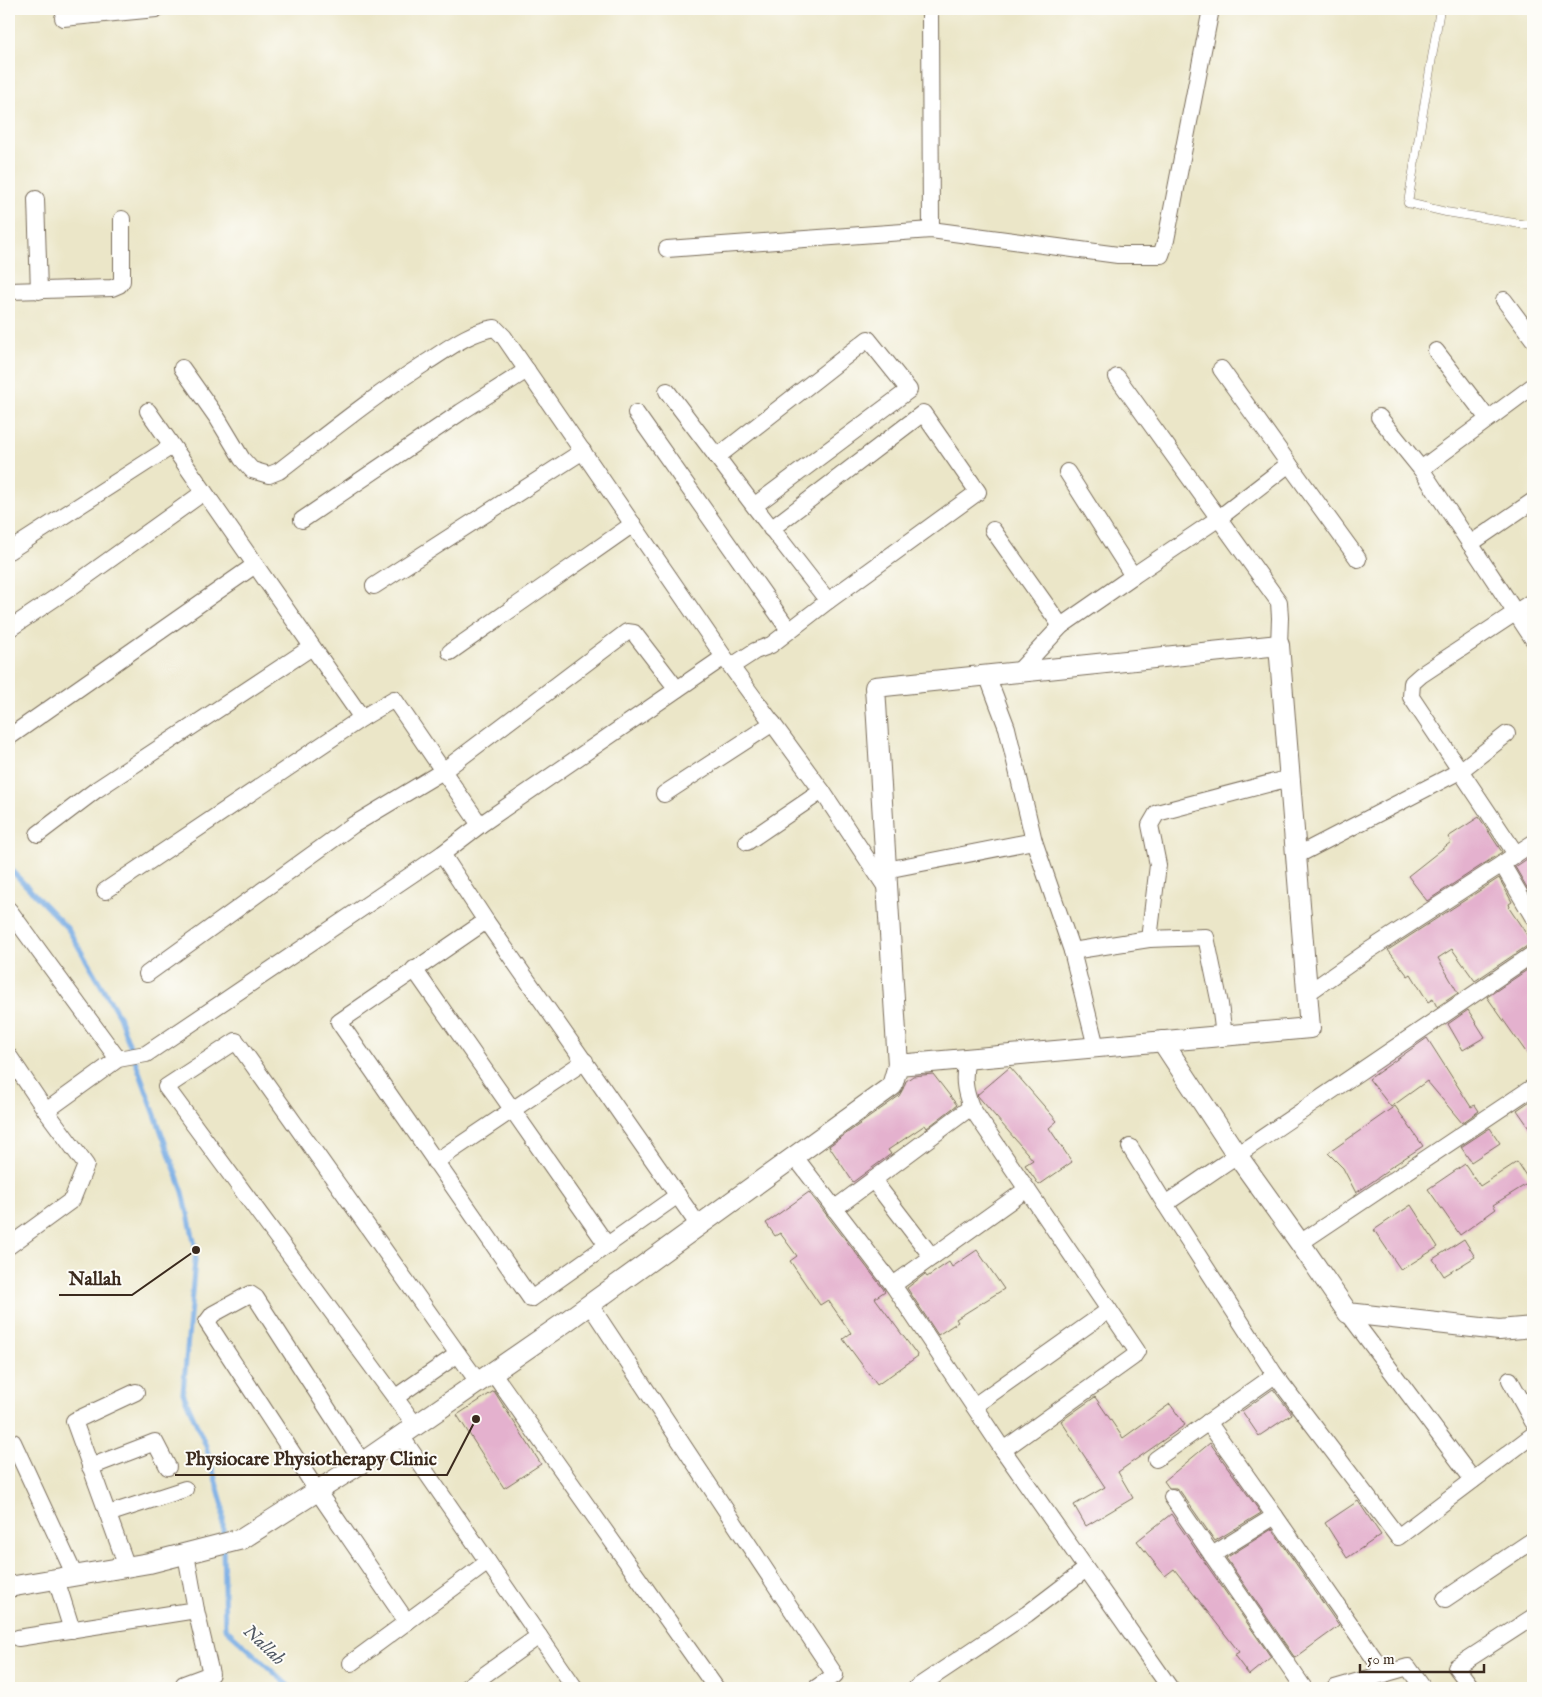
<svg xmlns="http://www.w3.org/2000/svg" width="1542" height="1697" font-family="'IM FELL English',serif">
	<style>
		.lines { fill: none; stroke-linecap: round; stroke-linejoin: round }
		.stream { stroke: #77ace4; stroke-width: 5 }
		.building { fill: #e4b1ce }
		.service-casing { stroke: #796c5a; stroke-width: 9 }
		.minor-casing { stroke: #796c5a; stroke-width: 18 }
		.tertiary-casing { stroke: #796c5a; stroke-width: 22 }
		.service { stroke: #fff; stroke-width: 8 }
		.minor { stroke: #fff; stroke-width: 16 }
		.tertiary { stroke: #fff; stroke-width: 20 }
		.labels { text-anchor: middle; stroke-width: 4; stroke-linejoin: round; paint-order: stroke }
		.water-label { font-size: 19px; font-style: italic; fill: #505863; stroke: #fdfcf7 }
		.leader { fill: none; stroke: #3b2a1e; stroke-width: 2 }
		.callout-dot { fill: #3b2a1e; stroke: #fdfcf7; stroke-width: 2 }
		.callout-label { font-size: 19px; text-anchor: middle; font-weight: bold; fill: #3b2a1e; stroke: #fdfcf7; stroke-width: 4; stroke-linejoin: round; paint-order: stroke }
	</style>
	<rect width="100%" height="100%" fill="#fdfcf7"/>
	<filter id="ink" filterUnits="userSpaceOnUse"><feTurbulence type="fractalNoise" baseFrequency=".02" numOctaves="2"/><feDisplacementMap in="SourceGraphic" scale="10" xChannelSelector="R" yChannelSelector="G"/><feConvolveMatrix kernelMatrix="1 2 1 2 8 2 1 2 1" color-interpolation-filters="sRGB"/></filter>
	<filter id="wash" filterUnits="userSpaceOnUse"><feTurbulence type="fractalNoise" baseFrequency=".0096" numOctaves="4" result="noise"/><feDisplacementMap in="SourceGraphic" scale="20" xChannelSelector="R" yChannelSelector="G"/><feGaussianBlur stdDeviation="1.12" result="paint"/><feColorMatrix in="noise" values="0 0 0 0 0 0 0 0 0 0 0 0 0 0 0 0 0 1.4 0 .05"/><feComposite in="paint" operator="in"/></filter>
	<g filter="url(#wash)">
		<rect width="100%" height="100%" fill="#ebe6c8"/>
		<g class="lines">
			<!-- stream -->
			<g class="stream">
				<polyline points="9,868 68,929 119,1016 183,1192 196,1250 183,1393 206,1446 223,1506 223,1539"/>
				<polyline points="223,1547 225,1628 291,1688"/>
			</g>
		</g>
		<g id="blocks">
			<!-- building -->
			<g class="building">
				<polygon points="1479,817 1502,852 1427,901 1408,876 1451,842 1448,837"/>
				<polygon points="1533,855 1533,888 1529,891 1515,867"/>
				<polygon points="1499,878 1512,902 1509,904 1510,907 1509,908 1533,944 1527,946 1475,981 1452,949 1438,958 1458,993 1437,1007 1433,999 1428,1002 1411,974 1408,976 1388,950"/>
				<polygon points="1530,968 1533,972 1533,1062 1487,997"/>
				<polygon points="1468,1010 1485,1037 1463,1050 1448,1024"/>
				<polygon points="1427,1038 1471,1107 1475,1105 1479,1111 1462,1123 1427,1081 1391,1107 1369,1079"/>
				<polygon points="1010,1067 1057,1121 1049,1128 1072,1162 1039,1185 1025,1165 1033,1160 977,1095"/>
				<polygon points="933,1074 957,1105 927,1128 925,1125 888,1150 891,1154 853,1182 829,1146 899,1096 903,1089 906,1081 913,1076"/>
				<polygon points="1533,1099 1533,1133 1517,1110"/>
				<polygon points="1395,1106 1423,1146 1388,1169 1389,1170 1356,1193 1343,1168 1328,1153"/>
				<polygon points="1490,1128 1500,1143 1471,1162 1461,1147"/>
				<polygon points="1517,1162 1530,1182 1493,1205 1496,1209 1460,1235 1428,1189 1465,1164 1480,1186"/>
				<polygon points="809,1192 885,1291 875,1298 918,1356 877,1385 843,1339 851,1333 828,1300 820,1305 790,1261 797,1256 780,1233 775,1236 766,1223"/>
				<polygon points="1411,1205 1438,1247 1401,1270 1374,1230"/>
				<polygon points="1464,1239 1475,1257 1444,1276 1433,1259"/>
				<polygon points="977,1250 1004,1289 956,1319 958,1322 938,1335 907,1288 925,1274 927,1277 949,1262 952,1267"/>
				<polygon points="1273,1389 1292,1414 1259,1436 1242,1411"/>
				<polygon points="494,1391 541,1464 504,1488 457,1415"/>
				<polygon points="1095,1397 1123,1438 1170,1404 1185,1425 1118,1472 1133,1498 1086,1526 1074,1505 1105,1487 1061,1421"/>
				<polygon points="1210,1443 1261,1513 1215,1541 1180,1491 1176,1488 1169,1488 1164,1481"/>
				<polygon points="1358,1501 1381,1535 1347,1558 1325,1523"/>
				<polygon points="1171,1514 1271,1657 1249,1675 1234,1655 1239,1652 1174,1569 1165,1576 1137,1541"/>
				<polygon points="1272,1529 1339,1626 1295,1658 1226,1558"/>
			</g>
		</g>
	</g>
	<g filter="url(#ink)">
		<use href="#blocks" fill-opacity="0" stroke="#796c5a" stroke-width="1"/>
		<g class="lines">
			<!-- service casing -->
			<g class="service-casing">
				<polyline id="service" points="1440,9 1408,203 1446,212 1533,226"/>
			</g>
			<!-- minor casing -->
			<g class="minor-casing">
				<g id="minor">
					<polyline points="930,9 931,230"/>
					<polyline points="63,18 156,9"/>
					<polyline points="36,199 39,291"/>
					<polyline points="667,249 931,230 1118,255 1161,255 1166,240 1211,9"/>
					<polyline points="9,291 112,288 119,285 122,281 122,219"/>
					<polyline points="1504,300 1533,339"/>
					<polyline points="1436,351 1488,419"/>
					<path d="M182,368L218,419L242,459L252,470L269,475L279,471C327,434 375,395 427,362C449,348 469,332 495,328L504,337L724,657"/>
					<polyline points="1117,377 1279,602 1280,618 1279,645"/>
					<polyline points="1533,386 1421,469 1533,639"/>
					<polyline points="667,391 717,457"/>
					<polyline points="148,411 362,718 394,699 480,825"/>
					<polyline points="636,413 789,630"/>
					<polyline points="1379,417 1421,469"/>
					<polyline points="1289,464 1358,559"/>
					<polyline points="1067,472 1133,576 1219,518 1289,464 1221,369"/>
					<polyline points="754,506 909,390 868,339 717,457 754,506 828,601"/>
					<polyline points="302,520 461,412 527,370"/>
					<polyline points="993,530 1061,626"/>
					<polyline points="1470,544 1533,501"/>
					<polyline points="9,551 172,446"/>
					<polyline points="374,586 583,451"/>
					<polyline points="9,629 70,588 204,492"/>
					<polyline points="450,652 633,524"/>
					<polyline points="732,666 755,651 771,645 828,601 978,492 923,413 771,529"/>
					<polyline points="1018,672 1061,626 1133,576"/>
					<polyline points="987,675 1007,728 1034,841 1072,951 1149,939 1158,865 1150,825 1157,813 1290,778"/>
					<polyline points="9,737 255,565"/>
					<polyline points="664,794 773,723"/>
					<polyline points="38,834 96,790 312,647"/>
					<polyline points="747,842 822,791"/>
					<polyline points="442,854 486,921 699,1226"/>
					<polyline points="1516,854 1533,843"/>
					<polyline points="1296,856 1460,771 1507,734"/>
					<polyline points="1502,864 1516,854 1411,697 1412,683 1421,675 1533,601"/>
					<polyline points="886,870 1034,841"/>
					<polyline points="105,891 362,718"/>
					<polyline points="9,910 118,1059"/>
					<polyline points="486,921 339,1022 531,1299 678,1195"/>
					<polyline points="1149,939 1206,937 1220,1004 1224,1036"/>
					<polyline points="1072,951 1096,1047"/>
					<polyline points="414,969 607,1245"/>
					<polyline points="147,974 353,825 443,771 627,632 634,633 677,689"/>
					<polyline points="1308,993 1368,951 1502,864 1533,917"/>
					<polyline points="9,1056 46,1111"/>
					<path d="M967,1059C963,1077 964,1089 971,1107"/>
					<polyline points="1130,1147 1165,1204"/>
					<polyline points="795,1157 893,1285 1003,1450 1170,1688"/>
					<polyline points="435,1162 585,1061"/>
					<polyline points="873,1180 932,1257"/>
					<polyline points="834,1209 971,1107 1137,1351 1133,1357 1003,1450"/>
					<polyline points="1300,1243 1533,1087"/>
					<polyline points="9,1246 72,1200 86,1165 46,1111 118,1059 146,1054 442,854 480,825 724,657 822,791 887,889"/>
					<polyline points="893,1285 1027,1189"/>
					<polyline points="590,1305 835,1675 816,1688"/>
					<polyline points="1348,1313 1473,1480"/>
					<polyline points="458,1354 479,1383"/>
					<polyline points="493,1373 716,1688"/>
					<polyline points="1275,1375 1165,1204 1533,954"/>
					<polyline points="1510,1380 1533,1422"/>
					<polyline points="396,1397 458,1354 236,1041 166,1087 416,1426"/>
					<polyline points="974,1406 1109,1310"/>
					<polyline points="1208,1422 1275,1516"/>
					<polyline points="401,1436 575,1688"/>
					<polyline points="13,1442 75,1576"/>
					<polyline points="1156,1459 1275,1375 1398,1537 1533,1435"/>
					<polyline points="362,1462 256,1298 250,1294 213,1314 207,1322 318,1492 407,1622"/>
					<polyline points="90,1467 155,1442 168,1467"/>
					<polyline points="1172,1497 1304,1688"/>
					<polyline points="108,1514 185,1489"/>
					<polyline points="186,1554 196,1610"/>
					<polyline points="1212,1555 1275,1516 1385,1674"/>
					<polyline points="127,1567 74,1421 136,1392"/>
					<polyline points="56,1579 72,1630"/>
					<polyline points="1445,1599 1533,1540"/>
					<polyline points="18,1638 196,1610 211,1674 184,1684 184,1688"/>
					<polyline points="351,1663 488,1562"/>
					<polyline points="466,1688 539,1636"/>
					<polyline points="916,1688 1027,1614 1086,1569"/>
					<polyline points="1335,1688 1408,1667 1423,1688"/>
					<polyline points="1472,1688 1456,1667 1533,1617"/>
				</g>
			</g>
			<!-- tertiary casing -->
			<g class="tertiary-casing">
				<g id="tertiary">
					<polyline points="1162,1041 1237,1155 1300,1243 1348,1313 1499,1330 1533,1327"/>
					<polyline points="9,1587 149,1563 242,1539 366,1460 564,1323 892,1086 898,1065 875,687 1279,645 1310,1028 898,1065"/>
				</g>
			</g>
			<!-- service -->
			<use href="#service" class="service"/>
			<!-- minor -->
			<use href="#minor" class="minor"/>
			<!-- tertiary -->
			<use href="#tertiary" class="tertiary"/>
		</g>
	</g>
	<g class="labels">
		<!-- water labels -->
		<g class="water-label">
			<text transform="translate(265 1644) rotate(43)" y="7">Nallah</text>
		</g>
	</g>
	<!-- callouts -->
	<path class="leader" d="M196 1250L132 1295H59M476 1419L447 1475H175"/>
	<g class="callout-dot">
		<circle cx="196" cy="1250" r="5"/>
		<circle cx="476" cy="1419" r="5"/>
	</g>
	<g class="callout-label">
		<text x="95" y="1285">Nallah</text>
		<text x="311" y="1465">Physiocare Physiotherapy Clinic</text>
	</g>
	<!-- margin -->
	<rect width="1542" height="1697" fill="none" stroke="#fdfcf7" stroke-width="30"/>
	<!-- scale -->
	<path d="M1360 1664v8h124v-8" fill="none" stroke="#3b2a1e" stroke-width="2.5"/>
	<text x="1367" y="1664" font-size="15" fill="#3b2a1e" stroke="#fdfcf7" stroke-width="4" paint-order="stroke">50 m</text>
</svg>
